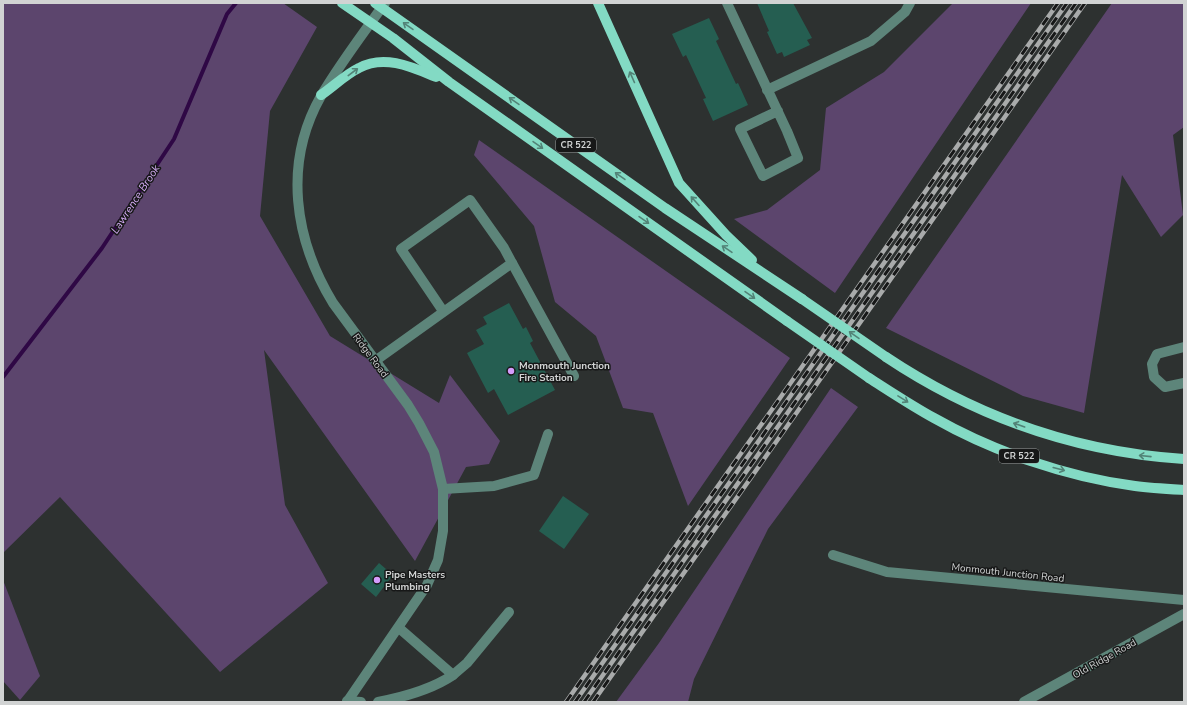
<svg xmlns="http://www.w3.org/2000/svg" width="1187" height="705" font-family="'Nunito Sans',sans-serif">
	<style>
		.green { fill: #5c456d }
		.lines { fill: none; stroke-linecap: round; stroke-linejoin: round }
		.stream { stroke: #2f0845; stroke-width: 4 }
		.building { fill: #255e51 }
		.minor { stroke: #5d857a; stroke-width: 10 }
		.major { stroke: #83dac4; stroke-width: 10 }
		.rail-casing { stroke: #a9abab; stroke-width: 4.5 }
		.rail { stroke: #171818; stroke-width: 3; stroke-dasharray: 9; stroke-linecap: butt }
		.major-bridge { stroke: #83dac4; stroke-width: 10 }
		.oneway { stroke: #528377 }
		.poi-dot { fill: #d49cfc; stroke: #171818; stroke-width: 1.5 }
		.labels { text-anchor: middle; stroke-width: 3; stroke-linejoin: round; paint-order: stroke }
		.shield { fill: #171818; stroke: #999b9b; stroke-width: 1 }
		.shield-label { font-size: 9px; font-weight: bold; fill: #d1d3d3 }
		.street-label { font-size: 10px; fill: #d1d3d3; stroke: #171818 }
		.poi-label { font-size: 10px; font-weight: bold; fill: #d1d3d3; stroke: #171818; text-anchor: start }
		.water-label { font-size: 11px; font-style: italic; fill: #d4abf4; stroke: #171818 }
	</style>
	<rect width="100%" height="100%" fill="#2d3130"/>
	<!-- green -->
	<g class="green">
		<polygon points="3,3 283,3 317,27 270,111 260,216 330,336 439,403 450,375 500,441 489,464 466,467 415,561 264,350 285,505 328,583 220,672 60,497 3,553"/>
		<polygon points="953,3 1031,3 835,293 734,219 767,210 820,170 826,108 884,72"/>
		<polygon points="1112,3 1184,3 1184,127 1173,135 1183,215 1161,237 1122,175 1084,413 1023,396 886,328"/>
		<polygon points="479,140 790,358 688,506 653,413 623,408 596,336 555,302 534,226 474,155"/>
		<polygon points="831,388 858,407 768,529 694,679 688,702 616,702 659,643"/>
		<polygon points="3,580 40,676 20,700 3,681"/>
	</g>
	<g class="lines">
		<!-- stream -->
		<polyline class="stream" points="3,377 102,248 174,139 227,14 236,3"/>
	</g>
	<!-- building -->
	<g class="building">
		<polygon points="757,3 793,3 812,38 807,40 810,45 784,57 782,52 777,54 767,32 769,31"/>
		<polygon points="709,18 719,39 716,41 736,84 738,83 748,105 713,121 703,99 706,98 686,55 683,57 672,34"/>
		<polygon points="509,303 523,329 526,327 533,341 530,343 555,390 508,415 494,389 488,393 467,353 484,344 476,330 487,324 483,317"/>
		<polygon points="563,496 589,514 564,549 539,531"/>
		<polygon points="379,563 393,575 376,597 361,584"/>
	</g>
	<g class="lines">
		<!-- minor -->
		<g class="minor">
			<polyline points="727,3 787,131 798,158 763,176 740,129 778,111"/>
			<polyline points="767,90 871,41 905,12 910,3"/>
			<polyline points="512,263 574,376"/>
			<polyline points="1184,347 1157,354 1152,364 1154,377 1165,387 1184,383"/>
			<polyline points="375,361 512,263 504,248 470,200 401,249 443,311"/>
			<polyline points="443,489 494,486 534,475 548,434"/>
			<polyline points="833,555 887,572 1184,600"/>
			<polyline points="399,628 453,675 467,663 509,612"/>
			<polyline points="347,701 361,702"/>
			<path d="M347,702L427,585L438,560L443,531V489L434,452L419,423L408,405L333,303C294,239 283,163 321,96C339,65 364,32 385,3"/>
			<path d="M378,702C404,697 431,690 453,675"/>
			<polyline points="1024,702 1184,614"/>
		</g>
		<!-- major -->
		<g class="major">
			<polyline points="342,3 393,38 449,82 787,321"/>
			<polyline points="375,3 665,208 802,299"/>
			<polyline points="598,3 679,183 726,235 752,260"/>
			<path d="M321,95C333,87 346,74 359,68C384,54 412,67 436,77"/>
			<path d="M886,357C976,417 1075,452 1184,459"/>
			<path d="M869,378C891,392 912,406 934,418C994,452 1067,477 1135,486C1151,488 1168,489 1184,490"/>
		</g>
		<!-- rail casing -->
		<g class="rail-casing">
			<g id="rail">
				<polyline points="566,702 1058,3"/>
				<polyline points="575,702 1067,3"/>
				<polyline points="584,702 1076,3"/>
				<polyline points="593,702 1085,3"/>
			</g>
		</g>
		<!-- rail -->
		<use href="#rail" class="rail"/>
		<!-- major-bridge -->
		<g class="major-bridge">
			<polyline points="802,299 886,357"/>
			<polyline points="787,321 869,378"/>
		</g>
	</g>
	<!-- one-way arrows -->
	<defs><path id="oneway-shaft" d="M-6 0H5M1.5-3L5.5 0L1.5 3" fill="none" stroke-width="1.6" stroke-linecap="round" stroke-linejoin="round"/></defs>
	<g class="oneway">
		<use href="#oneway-shaft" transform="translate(408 26) rotate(-145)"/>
		<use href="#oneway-shaft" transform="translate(353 72) rotate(-37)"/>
		<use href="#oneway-shaft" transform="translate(632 77) rotate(-114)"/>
		<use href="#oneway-shaft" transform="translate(514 101) rotate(-145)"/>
		<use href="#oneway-shaft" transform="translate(538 145) rotate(35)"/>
		<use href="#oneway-shaft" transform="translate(620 176) rotate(-145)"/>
		<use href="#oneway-shaft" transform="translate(695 201) rotate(-132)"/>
		<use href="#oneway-shaft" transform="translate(644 220) rotate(35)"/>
		<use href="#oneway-shaft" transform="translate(727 249) rotate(-146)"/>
		<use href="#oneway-shaft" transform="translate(750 295) rotate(35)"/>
		<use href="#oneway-shaft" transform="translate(854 335) rotate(-145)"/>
		<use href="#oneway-shaft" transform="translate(903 399) rotate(32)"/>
		<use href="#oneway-shaft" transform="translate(1019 425) rotate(-161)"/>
		<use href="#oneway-shaft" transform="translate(1145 456) rotate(-174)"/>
		<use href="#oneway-shaft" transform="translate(1059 469) rotate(15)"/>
	</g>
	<!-- markers -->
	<g class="poi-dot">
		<circle cx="511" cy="371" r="4"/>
		<circle cx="377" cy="580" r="4"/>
	</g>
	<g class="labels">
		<!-- shield labels -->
		<g class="shield">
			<rect x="556" y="138" width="40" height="14" rx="3"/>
			<rect x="999" y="449" width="40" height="14" rx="3"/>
		</g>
		<g class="shield-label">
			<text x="576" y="148">CR 522</text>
			<text x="1019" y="459">CR 522</text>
		</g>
		<!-- street labels -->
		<g class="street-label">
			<text transform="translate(371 355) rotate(53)" y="4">Ridge Road</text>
			<text transform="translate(1008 572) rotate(6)" y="4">Monmouth Junction Road</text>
			<text transform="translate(1104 658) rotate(-29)" y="4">Old Ridge Road</text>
		</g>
		<!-- poi labels -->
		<g class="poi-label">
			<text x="519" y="369">Monmouth Junction<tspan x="519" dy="12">Fire Station</tspan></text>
			<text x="385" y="578">Pipe Masters<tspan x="385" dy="12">Plumbing</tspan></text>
		</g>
		<!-- water labels -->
		<g class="water-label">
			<text transform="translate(135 199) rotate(-57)" y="4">Lawrence Brook</text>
		</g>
	</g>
	<!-- border -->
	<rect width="1187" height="705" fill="none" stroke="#d1d3d3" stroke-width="8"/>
</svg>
